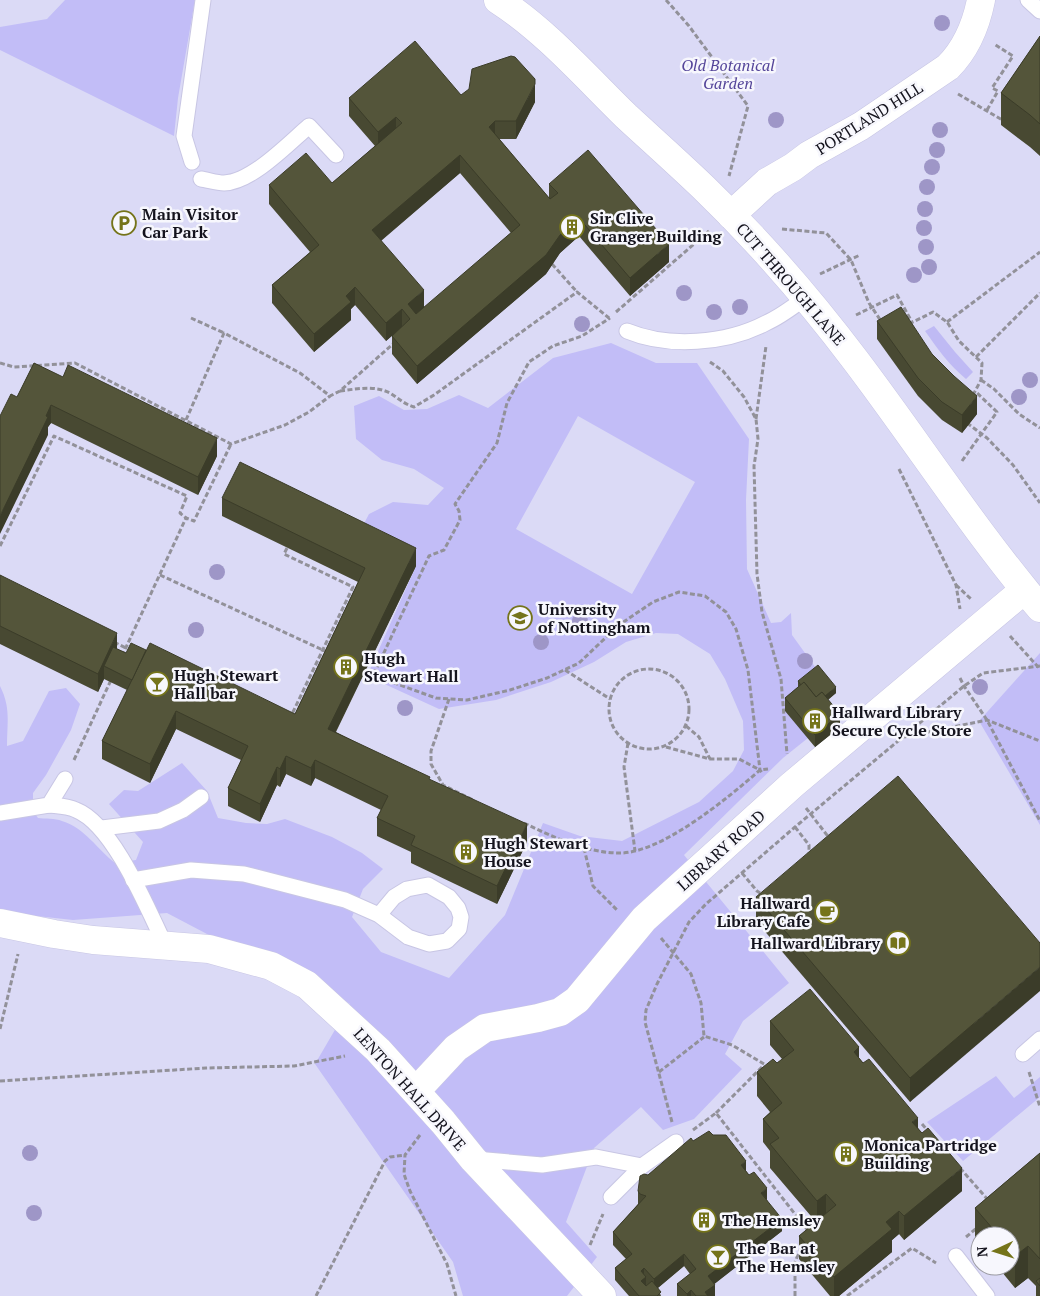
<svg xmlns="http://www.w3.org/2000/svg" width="1040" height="1296" font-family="'PT Serif',serif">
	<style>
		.green { fill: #dbdaf6; fill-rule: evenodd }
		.forest { fill: #c2bdf7; fill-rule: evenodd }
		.water { fill: #bfbaf4 }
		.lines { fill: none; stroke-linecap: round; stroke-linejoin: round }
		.lane-casing { stroke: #c8c6e4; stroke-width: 17 }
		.street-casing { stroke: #c8c6e4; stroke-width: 29 }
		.secondary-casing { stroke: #c8c6e4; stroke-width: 29 }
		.path { stroke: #929199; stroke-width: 3; stroke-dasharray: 5 2.5; stroke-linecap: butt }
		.lane { stroke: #fff; stroke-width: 15 }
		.street { stroke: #fff; stroke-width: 28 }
		.secondary { stroke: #fff; stroke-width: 28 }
		.tree { fill: #9e96c7 }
		.wall { fill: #484932; fill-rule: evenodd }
		.shaded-wall { fill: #3b3c29 }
		.building { fill: #54553a; stroke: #3b3c29; fill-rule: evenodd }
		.labels { text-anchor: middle; stroke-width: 5; stroke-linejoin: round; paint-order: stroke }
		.park-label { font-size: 16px; font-style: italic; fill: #55469a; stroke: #f7f7fd }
		.street-label { font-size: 16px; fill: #14131d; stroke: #f7f7fd }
		.poi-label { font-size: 16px; font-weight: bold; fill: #14131d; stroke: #f7f7fd; text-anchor: start }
	</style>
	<rect width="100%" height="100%" fill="#f7f7fd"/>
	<!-- green -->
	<path class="green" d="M0,0H1040V1296H0ZM980,1236H1010V1266H980Z"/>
	<!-- forest -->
	<g class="forest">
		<polygon points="65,0 195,0 178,98 174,136 0,50 0,27 47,19"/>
		<path d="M611,343L656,363H697L749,439L746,500L747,569L771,623L781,622L791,613L792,635L818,671L808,738L783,758L684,855L789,983L743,1021L725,1054L742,1069L694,1119L663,1130L641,1107L594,1148L566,1222L597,1257L567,1296H463L453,1262L315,1064L350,1004L313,981L221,944L207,934L167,913L73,920L0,912V686C11,708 7,722 7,746L23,741L49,691L66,688L80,704L71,730L46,775L33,793V811L38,818C45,819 55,818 62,821C85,828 97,849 115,863L136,860L143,842L109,804L124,790L138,791L182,763L207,791L218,818L246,823L267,824L285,819L332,837L362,853L383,869L363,889L352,917L381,952L449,978L505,915L543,823L580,836L622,841L699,802L733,771L744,750L743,721L725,679L710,654L678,634L656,633L626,642L594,662L551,682L496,700L439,709L367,676L416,566L357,537L369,514L393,502L428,505L444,488L414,469L382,460L356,439L354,406L379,396L404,410L427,409L459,395L488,408L553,358ZM578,416L695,482L632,594L516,529Z"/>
		<polygon points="1040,653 1040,825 979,721"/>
		<polygon points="996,1076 1014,1098 1040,1077 1040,1097 963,1161 927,1122"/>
	</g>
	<!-- water -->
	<path class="water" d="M934,326L955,352L973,372L966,379C949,365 937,348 925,331Z"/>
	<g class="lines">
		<!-- lane casing -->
		<g class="lane-casing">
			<g id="lane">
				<polyline points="1028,0 1040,11"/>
				<polyline points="192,162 184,136 203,0"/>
				<path d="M201,179C208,180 217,183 224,183C252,182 288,144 309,126L336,155"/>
				<path d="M627,331C668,348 726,344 766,323C780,317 793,307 805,298"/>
				<path d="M49,805C58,806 68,806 76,810C114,825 148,910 166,947"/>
				<polyline points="0,813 49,805 65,779"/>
				<polyline points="102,828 159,821 183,810 201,797"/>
				<polyline points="133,880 191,870 244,874 345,900 379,915 408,937 429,944 447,941 459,929 461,917 458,908 449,897 428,885 407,889 394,897 379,915"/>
				<polyline points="1023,1054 1040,1039"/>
				<polyline points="475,1159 542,1165 596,1157 642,1166"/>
				<polyline points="611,1197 642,1166 676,1142"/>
				<polyline points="956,1256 987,1296"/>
			</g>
		</g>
		<!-- street casing -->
		<g class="street-casing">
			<g id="street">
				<path d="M731,215L767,182L793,167L809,155L861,126L948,67C966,49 976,25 981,0"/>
				<polyline points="0,923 54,934 93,940 209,949 271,966 307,985 378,1050 443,1122 473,1159 602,1296"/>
				<polyline points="416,1091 456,1048 485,1028 538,1018 560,1012 577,1000 644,919 792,785 1024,590"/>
			</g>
		</g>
		<!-- secondary casing -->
		<g class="secondary-casing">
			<path id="secondary" d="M498,0C546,31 585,76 626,116C652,140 679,164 704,188C759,241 810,300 856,361C918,443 974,530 1040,608"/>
		</g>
		<!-- path -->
		<g class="path">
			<polyline points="666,0 689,26 748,106 729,176"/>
			<polyline points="958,94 1004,121"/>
			<polyline points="987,110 998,91 992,88 1013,56 994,44"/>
			<polyline points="782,229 826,233 851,260 869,303 881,321"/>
			<polyline points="552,264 577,292"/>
			<polyline points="820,274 860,255"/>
			<polyline points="616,312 709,231"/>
			<polyline points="856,315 897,295 912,322"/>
			<polyline points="191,318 224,333"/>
			<polyline points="947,322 1040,252"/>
			<polyline points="909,324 933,312 947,322 959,341 982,363 981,380 973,395"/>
			<polyline points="976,357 1040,293"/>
			<polyline points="710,362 723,371 744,397 756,419 758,439 754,466 757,574 762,612 781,679 787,754"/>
			<polyline points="0,363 14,367 75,363 231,444 285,425 309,412 330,396"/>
			<polyline points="981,380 994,389 1019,414 1040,428"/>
			<path d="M340,391C357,389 374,385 390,393C398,398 404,404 414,407L434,395L577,292L609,318L611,316"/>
			<polyline points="756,419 766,346"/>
			<polyline points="186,420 224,333 300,373 330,396 340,391 394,343"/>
			<polyline points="967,423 987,438 1013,465 1040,503"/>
			<polyline points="962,461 997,412 976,392"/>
			<polyline points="899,469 956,585 960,609"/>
			<polyline points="0,546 54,436 187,496 180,513 186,518"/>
			<polyline points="287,548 284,554 353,587 291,716"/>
			<polyline points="160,575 325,651"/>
			<polyline points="956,585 971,599"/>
			<polyline points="1010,636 1040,669"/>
			<polyline points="114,642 126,648"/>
			<polyline points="122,656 186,518 194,521 231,444"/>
			<circle cx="649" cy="709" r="40"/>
			<polyline points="366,670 397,684 436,698 467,700 510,690 547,678 579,663 619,625 653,602 679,592 705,596 726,612 736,629 748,670 760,770 763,774"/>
			<polyline points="565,670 610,699"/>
			<polyline points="374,674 429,556 444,550 460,520 459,511 455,504 497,443 507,403 529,362 553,346 582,336 610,318"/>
			<polyline points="960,678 964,686 987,720 1040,821"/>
			<polyline points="449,699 431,751 431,764 443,785 473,800"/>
			<polyline points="686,726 699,737 710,759"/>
			<polyline points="904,737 987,720 1040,741"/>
			<polyline points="628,743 624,767 635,851"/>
			<polyline points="666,747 710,759 739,759 760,770"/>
			<polyline points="74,760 111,680"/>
			<polyline points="806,808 830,839"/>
			<path d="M524,823C553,837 587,853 619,853C661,854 729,797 760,770L768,769"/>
			<polyline points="795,827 809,845 809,854"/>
			<polyline points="584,848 593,886 617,910"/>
			<polyline points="742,873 757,891 760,893 765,892"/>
			<polyline points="661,938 691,974 701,1003 704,1036 732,1045 764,1064"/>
			<polyline points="0,1029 18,954"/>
			<polyline points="659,1072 704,1037"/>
			<polyline points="1029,1072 1040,1107"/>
			<polyline points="0,1081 206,1068 294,1066 345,1056"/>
			<polyline points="716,1113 764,1065"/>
			<polyline points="672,1122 645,1022 646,1010 657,984 689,922 706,904 795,827 964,686 983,673 1040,666"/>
			<polyline points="922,1124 928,1131"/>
			<polyline points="693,1130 716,1113 809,1232"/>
			<polyline points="420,1135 405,1155 404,1174 410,1191 447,1264 456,1296"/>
			<polyline points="960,1168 989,1201"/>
			<polyline points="966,1237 978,1227"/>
			<polyline points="590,1245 603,1214"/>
			<polyline points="316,1296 385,1161 390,1157 405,1155"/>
			<polyline points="795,1296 795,1262 800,1250"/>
			<polyline points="847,1296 912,1248 936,1263"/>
		</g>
		<!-- lane -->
		<use href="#lane" class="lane"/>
		<!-- street -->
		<use href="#street" class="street"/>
		<!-- secondary -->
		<use href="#secondary" class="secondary"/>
	</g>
	<!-- trees -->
	<g class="tree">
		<circle cx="942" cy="23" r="8"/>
		<circle cx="776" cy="120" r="8"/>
		<circle cx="940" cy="130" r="8"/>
		<circle cx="937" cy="150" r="8"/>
		<circle cx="932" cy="167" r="8"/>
		<circle cx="927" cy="187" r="8"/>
		<circle cx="925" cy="209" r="8"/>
		<circle cx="924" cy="228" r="8"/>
		<circle cx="926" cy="247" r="8"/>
		<circle cx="929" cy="267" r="8"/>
		<circle cx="914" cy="275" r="8"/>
		<circle cx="684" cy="293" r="8"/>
		<circle cx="740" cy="307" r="8"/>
		<circle cx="714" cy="312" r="8"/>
		<circle cx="582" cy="324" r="8"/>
		<circle cx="1030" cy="380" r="8"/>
		<circle cx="1019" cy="397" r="8"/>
		<circle cx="217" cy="572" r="8"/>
		<circle cx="580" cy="621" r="8"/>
		<circle cx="196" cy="630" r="8"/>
		<circle cx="541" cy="642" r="8"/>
		<circle cx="805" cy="661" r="8"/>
		<circle cx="980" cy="687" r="8"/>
		<circle cx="405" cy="708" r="8"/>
		<circle cx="30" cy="1153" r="8"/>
		<circle cx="34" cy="1213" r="8"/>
	</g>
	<!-- wall -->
	<g class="wall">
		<polygon points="1040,36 1040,156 1030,147 1001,125 1001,93"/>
		<path d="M461,95L535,102L516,139H499L549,198V184L669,262L630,296L579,236L560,253L546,274L417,384L392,354V336L402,327L386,341L355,305L351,309V320L314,352L272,303V285L310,252L269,204V185L332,183L375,146L349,116V98ZM460,173L511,233L424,308L381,241Z"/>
		<polygon points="877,321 932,354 977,414 962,433 942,420 918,396 877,339"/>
		<polygon points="34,363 217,456 198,495 51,423 48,427 48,435 17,397"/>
		<polygon points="222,498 416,566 336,732 430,780 527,842 497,904 411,863 411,852 377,836 377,818 381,810 315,778 311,786 286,774 280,787 277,785 260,822 228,806 228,788 241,760 176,729 150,783 102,759 102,741 127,690 104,679 98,692 0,644 0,575 117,649 126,653 146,650 295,714 358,582 222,516"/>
		<polygon points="798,681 836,693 828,700 840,727 815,747 785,711 785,698 798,687"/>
		<polygon points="756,897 1040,943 910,1102 756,921"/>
		<polygon points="770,1021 859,1058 918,1128 962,1191 904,1240 899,1234 892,1240 892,1252 839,1296 830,1296 799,1259 799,1236 816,1222 770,1168 770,1151 763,1142 763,1119 770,1112 757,1096 757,1072 777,1063 782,1059 770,1045"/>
		<polygon points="713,1135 746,1171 767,1200 782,1231 714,1284 715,1296 677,1296 677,1284 690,1274 684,1266 658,1288 661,1296 629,1296 615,1280 615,1268 626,1259 613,1245 613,1232 638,1204 638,1191 648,1175 693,1141"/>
		<polygon points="1040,1153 1040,1296 1036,1296 1036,1286 1028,1278 1015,1288 997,1266 1010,1266 1010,1236 980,1236 980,1246 975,1241 975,1208"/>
	</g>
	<!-- shaded-wall -->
	<g class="shaded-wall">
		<polygon points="535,84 535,102 516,139 516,121"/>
		<polygon points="396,117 396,135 378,150 378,132"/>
		<polygon points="495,121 495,139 489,127"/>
		<polygon points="460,155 460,173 372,248 372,230"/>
		<polygon points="579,218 579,236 560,253 546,274 417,384 417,366 560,235"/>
		<polygon points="669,244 669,262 630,296 630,278"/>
		<polygon points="355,287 355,305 351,309 351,320 314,352 314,334 346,296"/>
		<polygon points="424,290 424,308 410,320 408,304"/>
		<polygon points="402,309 402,327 386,341 386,323"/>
		<polygon points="977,396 977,414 962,433 962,415"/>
		<polygon points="51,405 51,423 48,427 48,435 0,534 0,516"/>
		<polygon points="217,438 217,456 198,495 198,477"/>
		<polygon points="416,548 416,566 328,747 328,729"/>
		<polygon points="117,633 117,651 104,666 104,679 98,692 98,674"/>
		<polygon points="836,687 836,693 816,709 816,703"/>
		<polygon points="176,711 176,729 150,783 150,764"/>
		<polygon points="840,714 840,727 815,747 815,735"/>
		<polygon points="286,756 286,774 280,787 280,769"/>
		<polygon points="315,760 315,778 311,786 311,768"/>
		<polygon points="277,767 277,785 260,822 260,804"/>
		<polygon points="527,824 527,842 497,904 497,886"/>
		<polygon points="1040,967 1040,991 910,1102 910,1078"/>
		<polygon points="859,1047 859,1071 854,1052"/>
		<polygon points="918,1118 918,1141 912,1122"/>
		<polygon points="746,1161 746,1174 741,1165"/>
		<polygon points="962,1168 962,1191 904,1240 904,1216"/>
		<polygon points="767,1188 767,1200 761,1193"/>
		<polygon points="826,1194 826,1217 817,1224 817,1201"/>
		<polygon points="899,1211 899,1234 892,1240 892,1252 839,1296 834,1296 834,1277 886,1222"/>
		<polygon points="782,1219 782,1231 708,1289 708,1276"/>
		<polygon points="1028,1246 1028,1278 1015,1288 1015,1256"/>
		<polygon points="684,1254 684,1266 654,1291 654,1279"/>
		<polygon points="644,1268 644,1278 646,1277 646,1290 641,1293 641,1271"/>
		<polygon points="715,1285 715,1296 705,1296 705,1292"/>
		<polygon points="691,1290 691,1296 687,1296 687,1294"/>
	</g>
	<!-- building -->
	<g class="building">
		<polygon points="1040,36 1040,124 1030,115 1001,93"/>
		<path d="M415,41L461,95L469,89L472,69L511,56L515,57L535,79V84L516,121H495L489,127L550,199L558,193L549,184L588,150L669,244L630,278L579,218L560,235L546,255L417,366L392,336L410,319L402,309L386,323L355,287L346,296L351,302L314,334L272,285L319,245L269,185L306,153L332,183L402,123L396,117L378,132L349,98ZM460,155L520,225L416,314L408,304L424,290L372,230Z"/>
		<polygon points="901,307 932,354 954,376 977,396 962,415 942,402 918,378 877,321"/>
		<polygon points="34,363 63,377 68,365 217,438 198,477 51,405 46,416 48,417 0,516 0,416 11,394 17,397"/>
		<polygon points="240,462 416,548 328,729 430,777 429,779 527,824 497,886 411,845 415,836 377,818 388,796 315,760 311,768 286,756 280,769 277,767 260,804 228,788 248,746 176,711 150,764 102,741 150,643 295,714 365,568 222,498"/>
		<polygon points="0,575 117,633 98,674 0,626"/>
		<polygon points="131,643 146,650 132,680 104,666 113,647 126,653"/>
		<polygon points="818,665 836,687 825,696 822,692 816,697 804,682 801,685 798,681"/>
		<polygon points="804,682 816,697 822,692 840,714 815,735 785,698"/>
		<polygon points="898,776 1040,943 1040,967 910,1078 756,897"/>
		<polygon points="810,989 859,1047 854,1052 863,1063 869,1059 918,1118 912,1122 922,1133 928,1128 962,1168 904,1216 899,1211 886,1222 892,1229 834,1277 799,1236 836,1205 826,1194 817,1201 770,1144 779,1138 763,1119 782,1103 757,1072 773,1059 777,1063 794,1050 770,1021"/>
		<polygon points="709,1131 713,1135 726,1135 746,1161 741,1165 749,1175 754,1172 767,1188 761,1193 782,1219 708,1276 715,1285 705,1292 708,1296 696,1296 691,1290 687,1294 677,1284 696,1269 684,1254 654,1279 644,1268 641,1271 646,1277 641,1281 646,1286 652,1281 661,1292 657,1296 639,1296 615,1268 632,1254 613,1232 646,1196 640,1194 638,1191 640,1176 644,1174 648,1175 691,1138 693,1141"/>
		<polygon points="1040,1153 1040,1259 1028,1246 1015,1256 1010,1249 1010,1236 999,1236 975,1208"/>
		<polygon points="1040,1278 1040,1286 1036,1281"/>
	</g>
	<!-- icons -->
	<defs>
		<g id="parking-ring" transform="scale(1.25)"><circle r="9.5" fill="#f7f7fd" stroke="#75741a" stroke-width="1.5"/><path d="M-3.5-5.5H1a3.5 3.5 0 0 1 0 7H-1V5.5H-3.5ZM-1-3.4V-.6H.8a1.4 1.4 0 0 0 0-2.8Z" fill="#75741a"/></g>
		<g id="building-ring" transform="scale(1.25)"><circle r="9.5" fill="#f7f7fd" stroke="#75741a" stroke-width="1.5"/><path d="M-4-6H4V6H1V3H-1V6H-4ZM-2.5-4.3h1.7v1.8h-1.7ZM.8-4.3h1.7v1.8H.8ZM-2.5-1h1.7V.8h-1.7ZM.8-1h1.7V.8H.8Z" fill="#75741a"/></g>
		<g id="university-ring" transform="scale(1.25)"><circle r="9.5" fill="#f7f7fd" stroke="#75741a" stroke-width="1.5"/><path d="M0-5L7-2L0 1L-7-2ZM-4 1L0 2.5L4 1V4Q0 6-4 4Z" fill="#75741a"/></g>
		<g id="bar-ring" transform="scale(1.25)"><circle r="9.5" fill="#f7f7fd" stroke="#75741a" stroke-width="1.5"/><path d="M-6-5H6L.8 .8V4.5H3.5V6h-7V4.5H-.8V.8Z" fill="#75741a"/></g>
		<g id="cafe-ring" transform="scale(1.25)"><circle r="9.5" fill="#f7f7fd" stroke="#75741a" stroke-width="1.5"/><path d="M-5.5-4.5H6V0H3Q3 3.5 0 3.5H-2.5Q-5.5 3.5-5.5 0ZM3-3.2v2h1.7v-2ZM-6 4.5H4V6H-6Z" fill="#75741a"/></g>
		<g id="library-ring" transform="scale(1.25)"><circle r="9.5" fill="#f7f7fd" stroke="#75741a" stroke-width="1.5"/><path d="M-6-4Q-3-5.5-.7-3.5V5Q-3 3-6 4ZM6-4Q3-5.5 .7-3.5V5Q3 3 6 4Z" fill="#75741a"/></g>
	</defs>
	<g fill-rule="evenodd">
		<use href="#parking-ring" x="124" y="223"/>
		<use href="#building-ring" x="572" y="227"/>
		<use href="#university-ring" x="520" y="618"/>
		<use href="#building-ring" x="346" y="667"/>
		<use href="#bar-ring" x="157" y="684"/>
		<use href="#building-ring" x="815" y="721"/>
		<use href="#building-ring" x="466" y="852"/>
		<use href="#cafe-ring" x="827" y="912"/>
		<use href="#library-ring" x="898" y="943"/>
		<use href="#building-ring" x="846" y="1154"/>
		<use href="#building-ring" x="704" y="1220"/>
		<use href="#bar-ring" x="718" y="1257"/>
	</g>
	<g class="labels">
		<!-- park labels -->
		<g class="park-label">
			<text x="728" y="71">Old Botanical<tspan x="728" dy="18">Garden</tspan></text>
		</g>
		<!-- street labels -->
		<g class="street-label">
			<text transform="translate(869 118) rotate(-32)" y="6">PORTLAND HILL</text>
			<text transform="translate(791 284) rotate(49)" y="6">CUT THROUGH LANE</text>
			<text transform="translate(721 850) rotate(-42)" y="6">LIBRARY ROAD</text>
			<text transform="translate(410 1089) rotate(48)" y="6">LENTON HALL DRIVE</text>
		</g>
		<!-- poi labels -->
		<g class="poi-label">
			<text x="142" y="220">Main Visitor<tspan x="142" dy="18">Car Park</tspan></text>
			<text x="590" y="224">Sir Clive<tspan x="590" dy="18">Granger Building</tspan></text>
			<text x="538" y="615">University<tspan x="538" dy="18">of Nottingham</tspan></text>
			<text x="364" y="664">Hugh<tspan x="364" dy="18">Stewart Hall</tspan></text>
			<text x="174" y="681">Hugh Stewart<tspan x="174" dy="18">Hall bar</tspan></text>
			<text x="832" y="718">Hallward Library<tspan x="832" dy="18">Secure Cycle Store</tspan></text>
			<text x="484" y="849">Hugh Stewart<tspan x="484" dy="18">House</tspan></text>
			<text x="810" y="909" text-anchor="end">Hallward<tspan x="810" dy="18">Library Cafe</tspan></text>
			<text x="880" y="949" text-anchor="end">Hallward Library</text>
			<text x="864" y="1151">Monica Partridge<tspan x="864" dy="18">Building</tspan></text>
			<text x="722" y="1226">The Hemsley</text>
			<text x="736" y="1254">The Bar at<tspan x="736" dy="18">The Hemsley</tspan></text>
		</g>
	</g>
	<!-- north arrow -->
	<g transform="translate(995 1251) rotate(266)"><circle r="24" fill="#f7f7fd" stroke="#9c9ca3"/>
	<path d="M0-4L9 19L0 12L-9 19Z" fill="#75741a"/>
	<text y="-8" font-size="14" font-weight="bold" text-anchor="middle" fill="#14131d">N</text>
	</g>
</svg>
